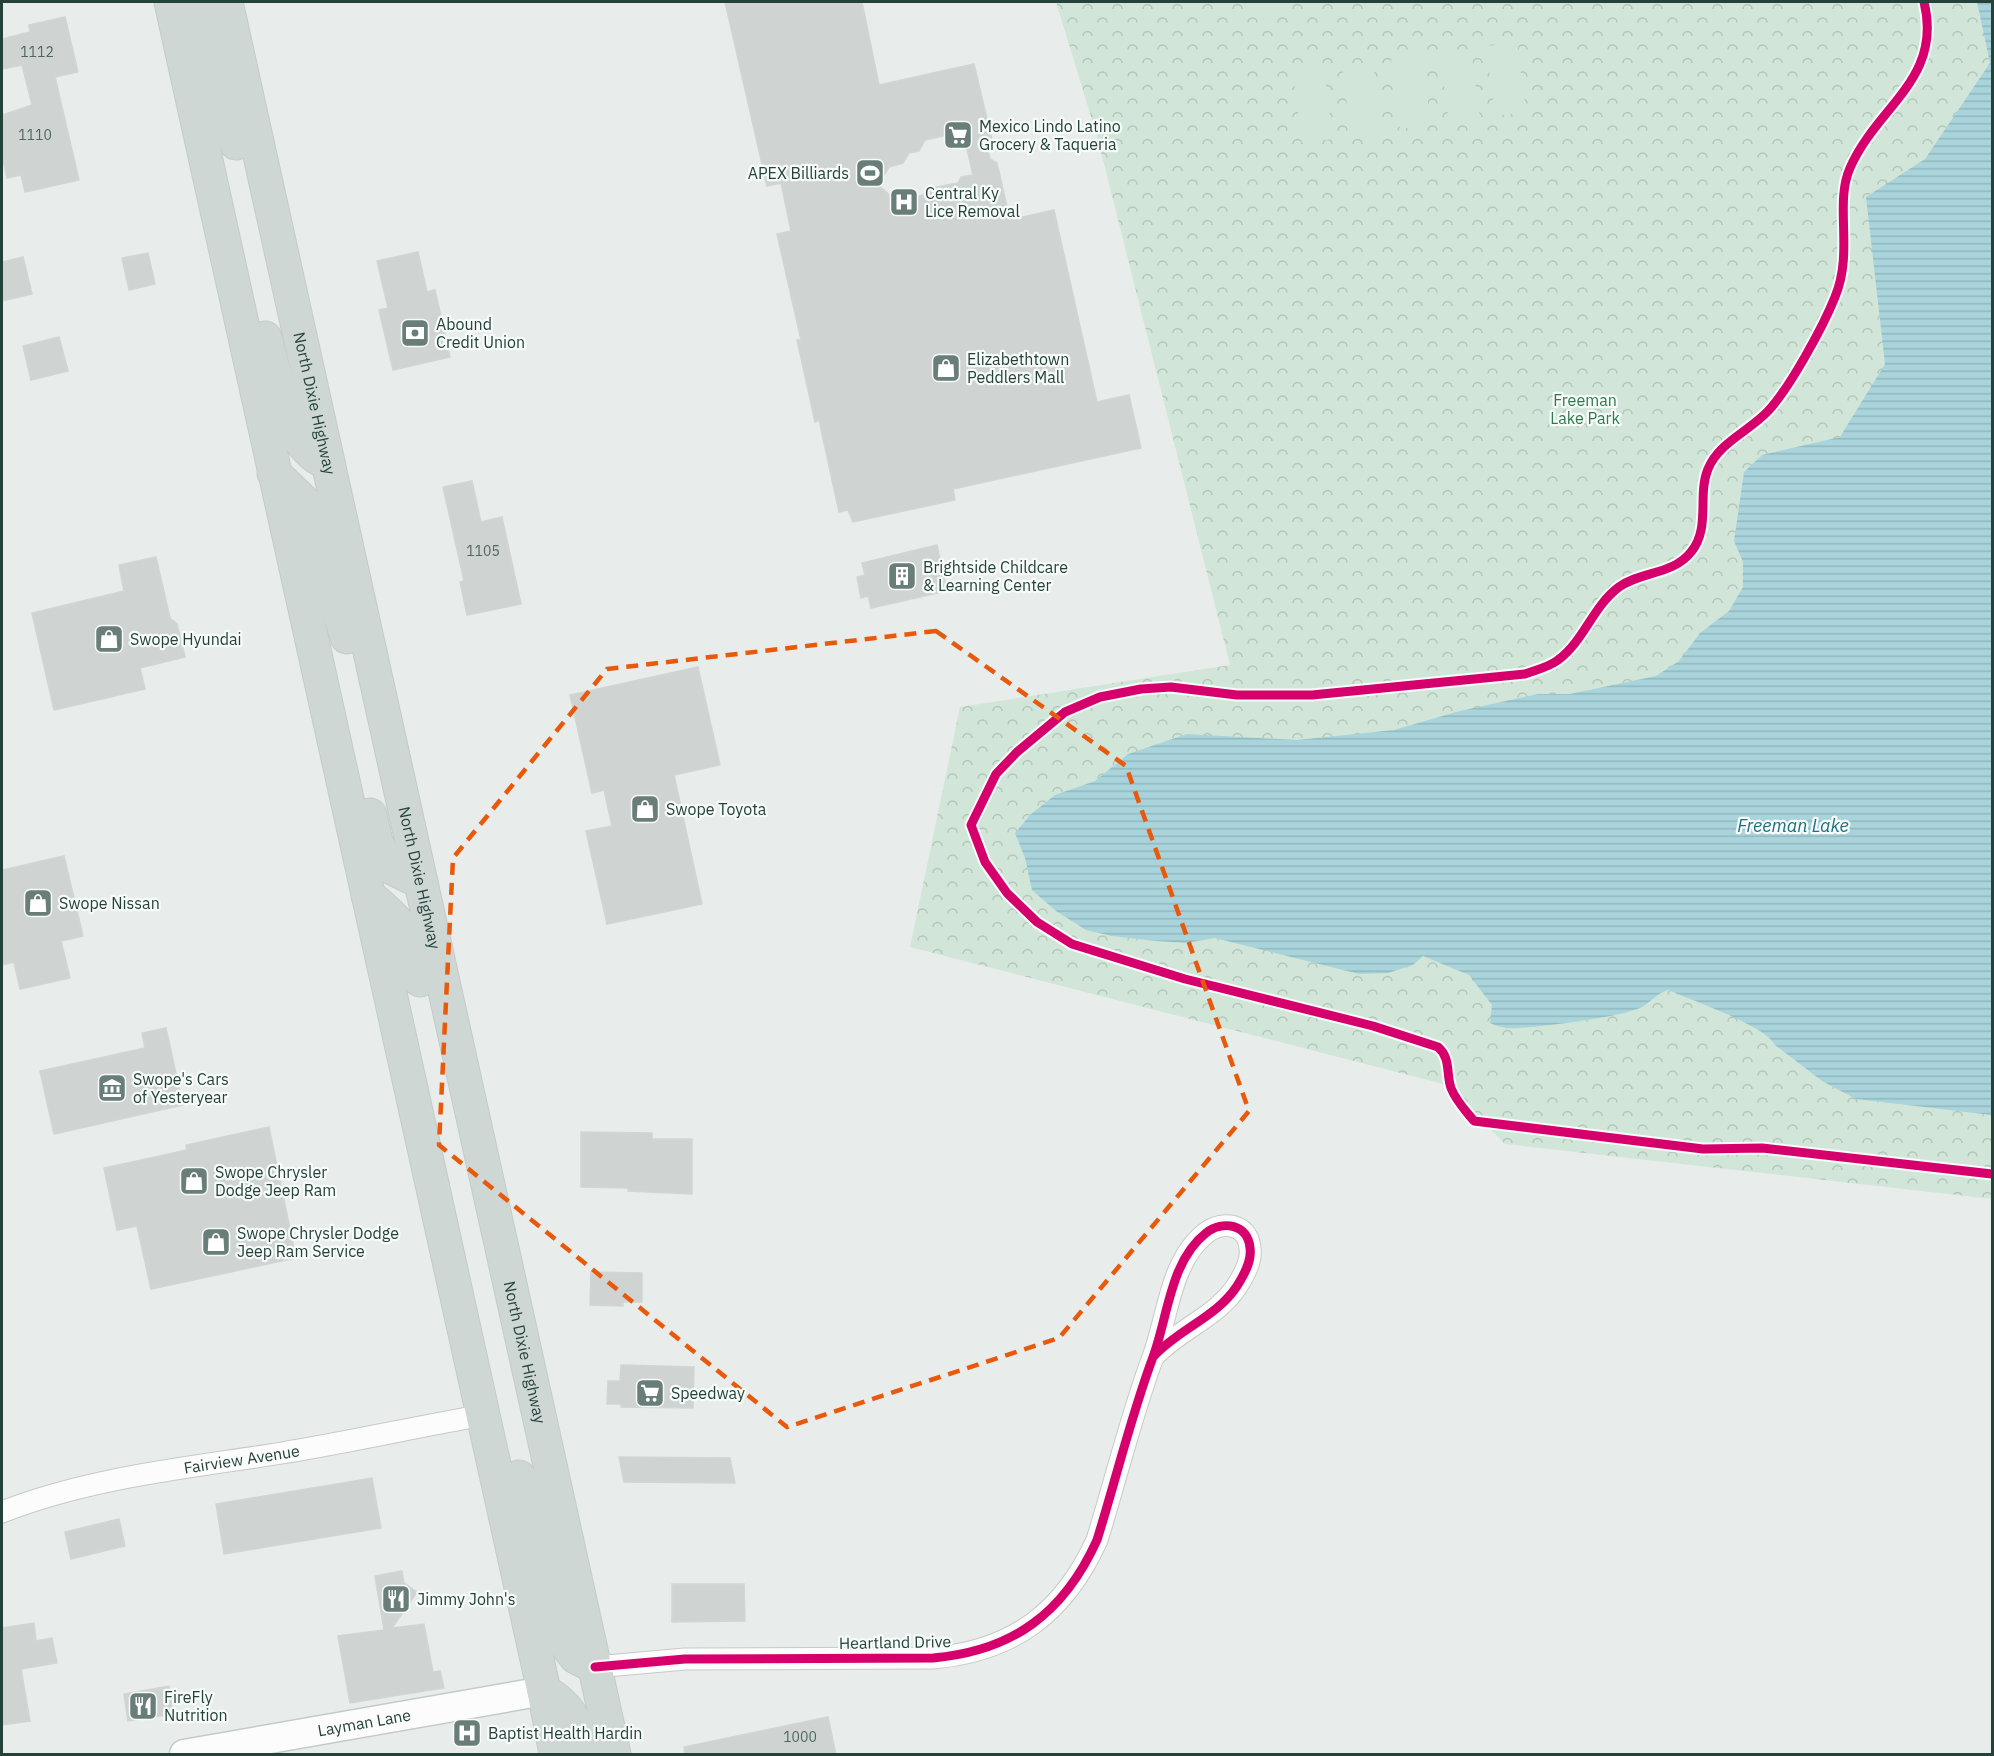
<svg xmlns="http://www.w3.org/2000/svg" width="1994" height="1756" font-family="'IBM Plex Sans',sans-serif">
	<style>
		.park { fill: url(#park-crowns) }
		.pitch { fill: #d1e6d8 }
		.water { fill: url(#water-rules) }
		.building { fill: #cfd4d2; stroke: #d1d6d4; stroke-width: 1.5; fill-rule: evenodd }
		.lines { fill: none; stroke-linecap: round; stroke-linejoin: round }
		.street-casing { stroke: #c5cac8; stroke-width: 23 }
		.secondary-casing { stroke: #c3cbc8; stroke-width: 31 }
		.primary-casing { stroke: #c3ccc9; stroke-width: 35 }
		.street { stroke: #fcfcfc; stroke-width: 21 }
		.secondary { stroke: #fcfcfc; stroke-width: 28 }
		.primary { stroke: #cfd7d5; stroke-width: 33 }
		.cycleway-casing { stroke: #f7fbf9; stroke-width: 13 }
		.cycleway { stroke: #d6006c; stroke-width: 9 }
		.marked { fill: none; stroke: #e8590c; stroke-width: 4.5; stroke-dasharray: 12 8; stroke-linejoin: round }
		.labels { text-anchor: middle; stroke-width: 4.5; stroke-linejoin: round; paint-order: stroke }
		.number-label { font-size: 14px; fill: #506761 }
		.poi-label { font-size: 16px; fill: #24423a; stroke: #f7fbf9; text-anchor: start }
		.park-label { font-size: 16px; fill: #2d7a4b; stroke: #f7fbf9 }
		.street-label { font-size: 16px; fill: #24423a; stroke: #f7fbf9 }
		.water-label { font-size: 18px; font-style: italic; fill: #1c6f80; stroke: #f7fbf9 }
	</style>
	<defs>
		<pattern id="park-crowns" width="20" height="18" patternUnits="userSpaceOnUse" patternTransform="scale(1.5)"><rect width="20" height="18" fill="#d1e6d8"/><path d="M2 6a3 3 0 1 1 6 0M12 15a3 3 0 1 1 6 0" fill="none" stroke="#b3c6ba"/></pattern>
		<pattern id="water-rules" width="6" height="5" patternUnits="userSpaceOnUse" patternTransform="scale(1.5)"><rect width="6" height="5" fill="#a9d4db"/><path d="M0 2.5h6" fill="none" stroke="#91b7bd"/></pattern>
	</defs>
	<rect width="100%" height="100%" fill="#e8edeb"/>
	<!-- park -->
	<polygon class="park" points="1056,2 1992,2 1992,1199 1505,1144 1447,1085 910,947 960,707 1230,665 1097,136"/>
	<!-- pitch -->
	<g class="pitch">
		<polygon points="1256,2 1289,2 1290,7 1258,11"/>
		<polygon points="1517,43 1526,112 1495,116 1486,46"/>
		<polygon points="1471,50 1480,120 1449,123 1440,54"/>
		<polygon points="1422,56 1431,125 1400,129 1391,60"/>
		<polygon points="1373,63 1382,132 1351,136 1342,67"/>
		<polygon points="1324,69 1333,139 1302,143 1293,73"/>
	</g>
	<!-- water -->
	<path class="water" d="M1977,2H1992V1115L1856,1099L1822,1081L1775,1045C1765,1025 1692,1001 1669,990C1657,993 1652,1001 1642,1007C1623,1017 1541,1027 1517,1028C1508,1029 1498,1027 1490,1023L1492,1005L1469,975L1423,956L1413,965L1388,973L1359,974L1215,938L1186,943L1156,941L1112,936L1086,930L1056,911L1032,890L1025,858L1015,833L1030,815L1055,795L1095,781L1128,754L1187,734L1297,740L1394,730L1456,712L1510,700L1538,694H1570L1656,676L1679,661L1700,633L1729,611L1743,587V562L1734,541L1744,472L1762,455L1840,437L1885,364L1866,197L1925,159L1990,63Z"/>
	<!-- building -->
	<g class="building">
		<path d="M725,2H862L879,85L974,64L992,140L987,146L990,159L997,163L1010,220L1054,210L1097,402L1129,395L1141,448L953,489L955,500L853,522L848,510L839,512L819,420L815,422L797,340H801L777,234L791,231L781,183L767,186ZM947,135L953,139L964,136L973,175L961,177L958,183L926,189L923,195L897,201L878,185L889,167L903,163L909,153L919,151L925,140Z"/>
		<polygon points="65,17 78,72 55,77 79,180 25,192 21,175 7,178 2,155 2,115 32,105 22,65 2,69 2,39 30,32 29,25"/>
		<polygon points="418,252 427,292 435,290 450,357 393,370 379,310 388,308 377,261"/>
		<polygon points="148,253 155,284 129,290 122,258"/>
		<polygon points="23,257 32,294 2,301 2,262"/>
		<polygon points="59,337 68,371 31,380 23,346"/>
		<polygon points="472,481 481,522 502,517 521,604 467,615 460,582 464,581 443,487"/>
		<polygon points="937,545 947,591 871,608 868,596 861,598 857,577 865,575 862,563"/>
		<polygon points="156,557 170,618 177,624 185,657 140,668 145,689 54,710 32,613 124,591 119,565"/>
		<polygon points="698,667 720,765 674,775 702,904 607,924 586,831 612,826 604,790 592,793 570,695"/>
		<polygon points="64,856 83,936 61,941 70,978 20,989 14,962 2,965 2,870"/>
		<polygon points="166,1028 183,1105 54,1134 40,1071 145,1048 142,1033"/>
		<polygon points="269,1127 296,1258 151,1289 137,1226 117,1230 104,1168 187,1150 186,1145"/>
		<polygon points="581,1132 652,1133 652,1139 692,1139 692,1194 628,1191 628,1188 581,1187"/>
		<polygon points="591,1272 642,1273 642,1302 623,1302 623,1306 590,1305"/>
		<polygon points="621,1365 694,1367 693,1408 621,1407 621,1404 607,1404 608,1381 620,1381"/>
		<polygon points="619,1457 730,1458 735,1483 624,1482"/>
		<polygon points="372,1478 381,1528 224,1554 216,1504"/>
		<polygon points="119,1519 125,1546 71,1559 65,1532"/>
		<polygon points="402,1571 404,1583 417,1592 392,1628 424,1624 433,1672 440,1671 444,1688 350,1703 338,1636 384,1630 375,1576"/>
		<polygon points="672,1584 744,1584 745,1621 672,1622"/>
		<polygon points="34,1623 36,1641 52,1638 57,1663 21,1669 30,1721 2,1725 2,1628"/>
		<polygon points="169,1686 173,1714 128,1721 124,1694"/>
		<polygon points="828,1717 836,1755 685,1755 684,1747"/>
	</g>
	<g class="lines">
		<!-- street casing -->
		<g class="street-casing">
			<g id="street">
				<path id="s1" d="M2,1512C91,1477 188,1468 282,1453C349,1442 416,1427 484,1415"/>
				<path d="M595,1667L685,1659L933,1658C1013,1651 1064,1613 1097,1540C1116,1479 1131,1416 1153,1357C1168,1317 1170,1261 1206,1233C1223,1220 1248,1224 1250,1248C1252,1261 1244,1275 1237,1286C1217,1317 1179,1329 1154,1356"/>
			</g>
		</g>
		<!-- secondary casing -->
		<g class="secondary-casing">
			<g id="secondary">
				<path id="s2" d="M184,1754L544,1691"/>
			</g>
		</g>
		<!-- primary casing -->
		<g class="primary-casing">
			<g id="primary">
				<polyline points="171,2 544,1691 556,1754"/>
				<polyline points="198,2 236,143"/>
				<path id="s3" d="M226,2L614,1754"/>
				<path d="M265,338C277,378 286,448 328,463"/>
				<polyline points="274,473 306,504 347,637"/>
				<polyline points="370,815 376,842 388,866 421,882"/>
				<path d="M368,895C406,928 409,932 420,980"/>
				<polyline points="519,1477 560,1637 576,1657 595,1667"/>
				<path d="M544,1691C573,1708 577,1724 584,1754"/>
			</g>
		</g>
		<!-- street -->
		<use href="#street" class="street"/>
		<!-- secondary -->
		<use href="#secondary" class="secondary"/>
		<!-- primary -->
		<use href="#primary" class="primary"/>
		<!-- cycleway casing -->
		<g class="cycleway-casing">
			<g id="cycleway">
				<path d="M1924,2C1943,79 1877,106 1850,168C1834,204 1854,252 1835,297C1823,327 1790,387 1769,410C1750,431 1719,442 1708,469C1697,495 1711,528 1691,552C1673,575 1641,571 1619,587C1593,606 1584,641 1558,660C1549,667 1536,670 1525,674L1312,695H1237L1171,687L1141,689L1100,697L1065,712L1017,752L996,774L971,825L985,862L1007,893L1037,922L1072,944L1185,979L1373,1026L1438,1047C1451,1058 1446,1074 1451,1088C1456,1101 1465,1110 1474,1121L1703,1149L1762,1148L1992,1174"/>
				<path d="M595,1667L685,1659L933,1658C1013,1651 1064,1613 1097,1540C1116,1479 1131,1416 1153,1357C1168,1317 1170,1261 1206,1233C1223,1220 1248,1224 1250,1248C1252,1261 1244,1275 1237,1286C1217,1317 1179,1329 1154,1356"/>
			</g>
		</g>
		<!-- cycleway -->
		<use href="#cycleway" class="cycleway"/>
	</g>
	<!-- marked area -->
	<path class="marked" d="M936,631L1126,766L1249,1111L1059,1338L787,1427L439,1145L453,858L607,669Z"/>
	<!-- icons -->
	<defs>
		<g id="supermarket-square" transform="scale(1.5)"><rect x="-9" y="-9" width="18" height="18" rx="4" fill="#697e78" stroke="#f7fbf9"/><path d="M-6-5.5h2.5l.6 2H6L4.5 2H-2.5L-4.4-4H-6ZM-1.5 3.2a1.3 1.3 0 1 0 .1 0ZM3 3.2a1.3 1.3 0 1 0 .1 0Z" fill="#fff"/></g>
		<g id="stadium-square" transform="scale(1.5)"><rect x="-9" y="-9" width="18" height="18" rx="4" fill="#697e78" stroke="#f7fbf9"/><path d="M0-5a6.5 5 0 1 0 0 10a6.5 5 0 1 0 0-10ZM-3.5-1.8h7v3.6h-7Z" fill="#fff"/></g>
		<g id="hospital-square" transform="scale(1.5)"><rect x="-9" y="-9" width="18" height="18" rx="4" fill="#697e78" stroke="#f7fbf9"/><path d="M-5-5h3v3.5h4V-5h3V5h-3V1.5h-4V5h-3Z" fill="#fff"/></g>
		<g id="bank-square" transform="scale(1.5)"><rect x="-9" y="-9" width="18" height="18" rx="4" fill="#697e78" stroke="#f7fbf9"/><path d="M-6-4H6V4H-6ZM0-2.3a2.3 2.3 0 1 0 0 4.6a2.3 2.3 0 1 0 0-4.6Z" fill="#fff"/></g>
		<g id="shop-square" transform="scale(1.5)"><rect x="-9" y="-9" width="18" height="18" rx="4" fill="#697e78" stroke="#f7fbf9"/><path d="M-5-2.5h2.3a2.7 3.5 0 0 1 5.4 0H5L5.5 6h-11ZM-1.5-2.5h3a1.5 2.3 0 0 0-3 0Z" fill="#fff"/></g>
		<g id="building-square" transform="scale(1.5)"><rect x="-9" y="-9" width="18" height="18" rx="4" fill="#697e78" stroke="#f7fbf9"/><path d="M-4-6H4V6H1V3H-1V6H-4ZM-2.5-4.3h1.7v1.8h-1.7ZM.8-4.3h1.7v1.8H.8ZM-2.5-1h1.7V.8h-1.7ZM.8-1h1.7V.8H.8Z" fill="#fff"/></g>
		<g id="museum-square" transform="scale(1.5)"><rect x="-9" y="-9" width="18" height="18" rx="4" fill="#697e78" stroke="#f7fbf9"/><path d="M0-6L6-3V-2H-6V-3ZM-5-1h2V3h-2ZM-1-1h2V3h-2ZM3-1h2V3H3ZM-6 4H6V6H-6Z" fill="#fff"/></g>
		<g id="restaurant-square" transform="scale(1.5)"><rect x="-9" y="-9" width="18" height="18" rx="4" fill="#697e78" stroke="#f7fbf9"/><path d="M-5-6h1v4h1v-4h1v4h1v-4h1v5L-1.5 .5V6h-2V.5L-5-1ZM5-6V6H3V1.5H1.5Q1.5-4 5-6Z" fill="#fff"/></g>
	</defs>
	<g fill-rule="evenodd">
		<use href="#supermarket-square" x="958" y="135"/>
		<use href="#stadium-square" x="870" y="173"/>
		<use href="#hospital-square" x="904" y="202"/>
		<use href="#bank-square" x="415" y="333"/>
		<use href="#shop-square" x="946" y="368"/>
		<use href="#building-square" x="902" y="576"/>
		<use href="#shop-square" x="109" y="639"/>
		<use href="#shop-square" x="645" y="809"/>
		<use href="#shop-square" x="38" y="903"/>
		<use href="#museum-square" x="112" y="1088"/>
		<use href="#shop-square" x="194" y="1181"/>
		<use href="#shop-square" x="216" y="1242"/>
		<use href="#supermarket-square" x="650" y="1393"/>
		<use href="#restaurant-square" x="396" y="1599"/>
		<use href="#restaurant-square" x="143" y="1706"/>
		<use href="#hospital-square" x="467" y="1733"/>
	</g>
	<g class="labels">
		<!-- number labels -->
		<g class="number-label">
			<text x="37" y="57">1112</text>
			<text x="35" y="140">1110</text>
			<text x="483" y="556">1105</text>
			<text x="800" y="1742">1000</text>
		</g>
		<!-- poi labels -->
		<g class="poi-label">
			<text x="979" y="132">Mexico Lindo Latino<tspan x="979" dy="18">Grocery &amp; Taqueria</tspan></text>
			<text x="849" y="179" text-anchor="end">APEX Billiards</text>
			<text x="925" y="199">Central Ky<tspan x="925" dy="18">Lice Removal</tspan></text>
			<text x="436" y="330">Abound<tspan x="436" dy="18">Credit Union</tspan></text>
			<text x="967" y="365">Elizabethtown<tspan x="967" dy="18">Peddlers Mall</tspan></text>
			<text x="923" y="573">Brightside Childcare<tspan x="923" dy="18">&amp; Learning Center</tspan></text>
			<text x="130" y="645">Swope Hyundai</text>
			<text x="666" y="815">Swope Toyota</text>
			<text x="59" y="909">Swope Nissan</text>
			<text x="133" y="1085">Swope's Cars<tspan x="133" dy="18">of Yesteryear</tspan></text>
			<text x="215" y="1178">Swope Chrysler<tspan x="215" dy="18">Dodge Jeep Ram</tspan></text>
			<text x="237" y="1239">Swope Chrysler Dodge<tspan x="237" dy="18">Jeep Ram Service</tspan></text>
			<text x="671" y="1399">Speedway</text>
			<text x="417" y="1605">Jimmy John's</text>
			<text x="164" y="1703">FireFly<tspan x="164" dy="18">Nutrition</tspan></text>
			<text x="488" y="1739">Baptist Health Hardin</text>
		</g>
		<!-- park labels -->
		<g class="park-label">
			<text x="1585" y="406">Freeman<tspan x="1585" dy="18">Lake Park</tspan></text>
		</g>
		<!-- street labels -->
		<g class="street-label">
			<text dy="6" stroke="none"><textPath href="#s3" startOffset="411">North Dixie Highway</textPath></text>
			<text dy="6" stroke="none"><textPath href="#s3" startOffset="897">North Dixie Highway</textPath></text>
			<text dy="6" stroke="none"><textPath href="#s3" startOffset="1383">North Dixie Highway</textPath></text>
			<text dy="6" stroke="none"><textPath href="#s1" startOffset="246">Fairview Avenue</textPath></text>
			<text transform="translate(895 1642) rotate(-1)" y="6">Heartland Drive</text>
			<text dy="6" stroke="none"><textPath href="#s2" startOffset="183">Layman Lane</textPath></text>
		</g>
		<!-- water labels -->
		<g class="water-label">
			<text x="1793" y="832">Freeman Lake</text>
		</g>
	</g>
	<!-- border -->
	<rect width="1994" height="1756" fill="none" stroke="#24423a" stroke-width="6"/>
</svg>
